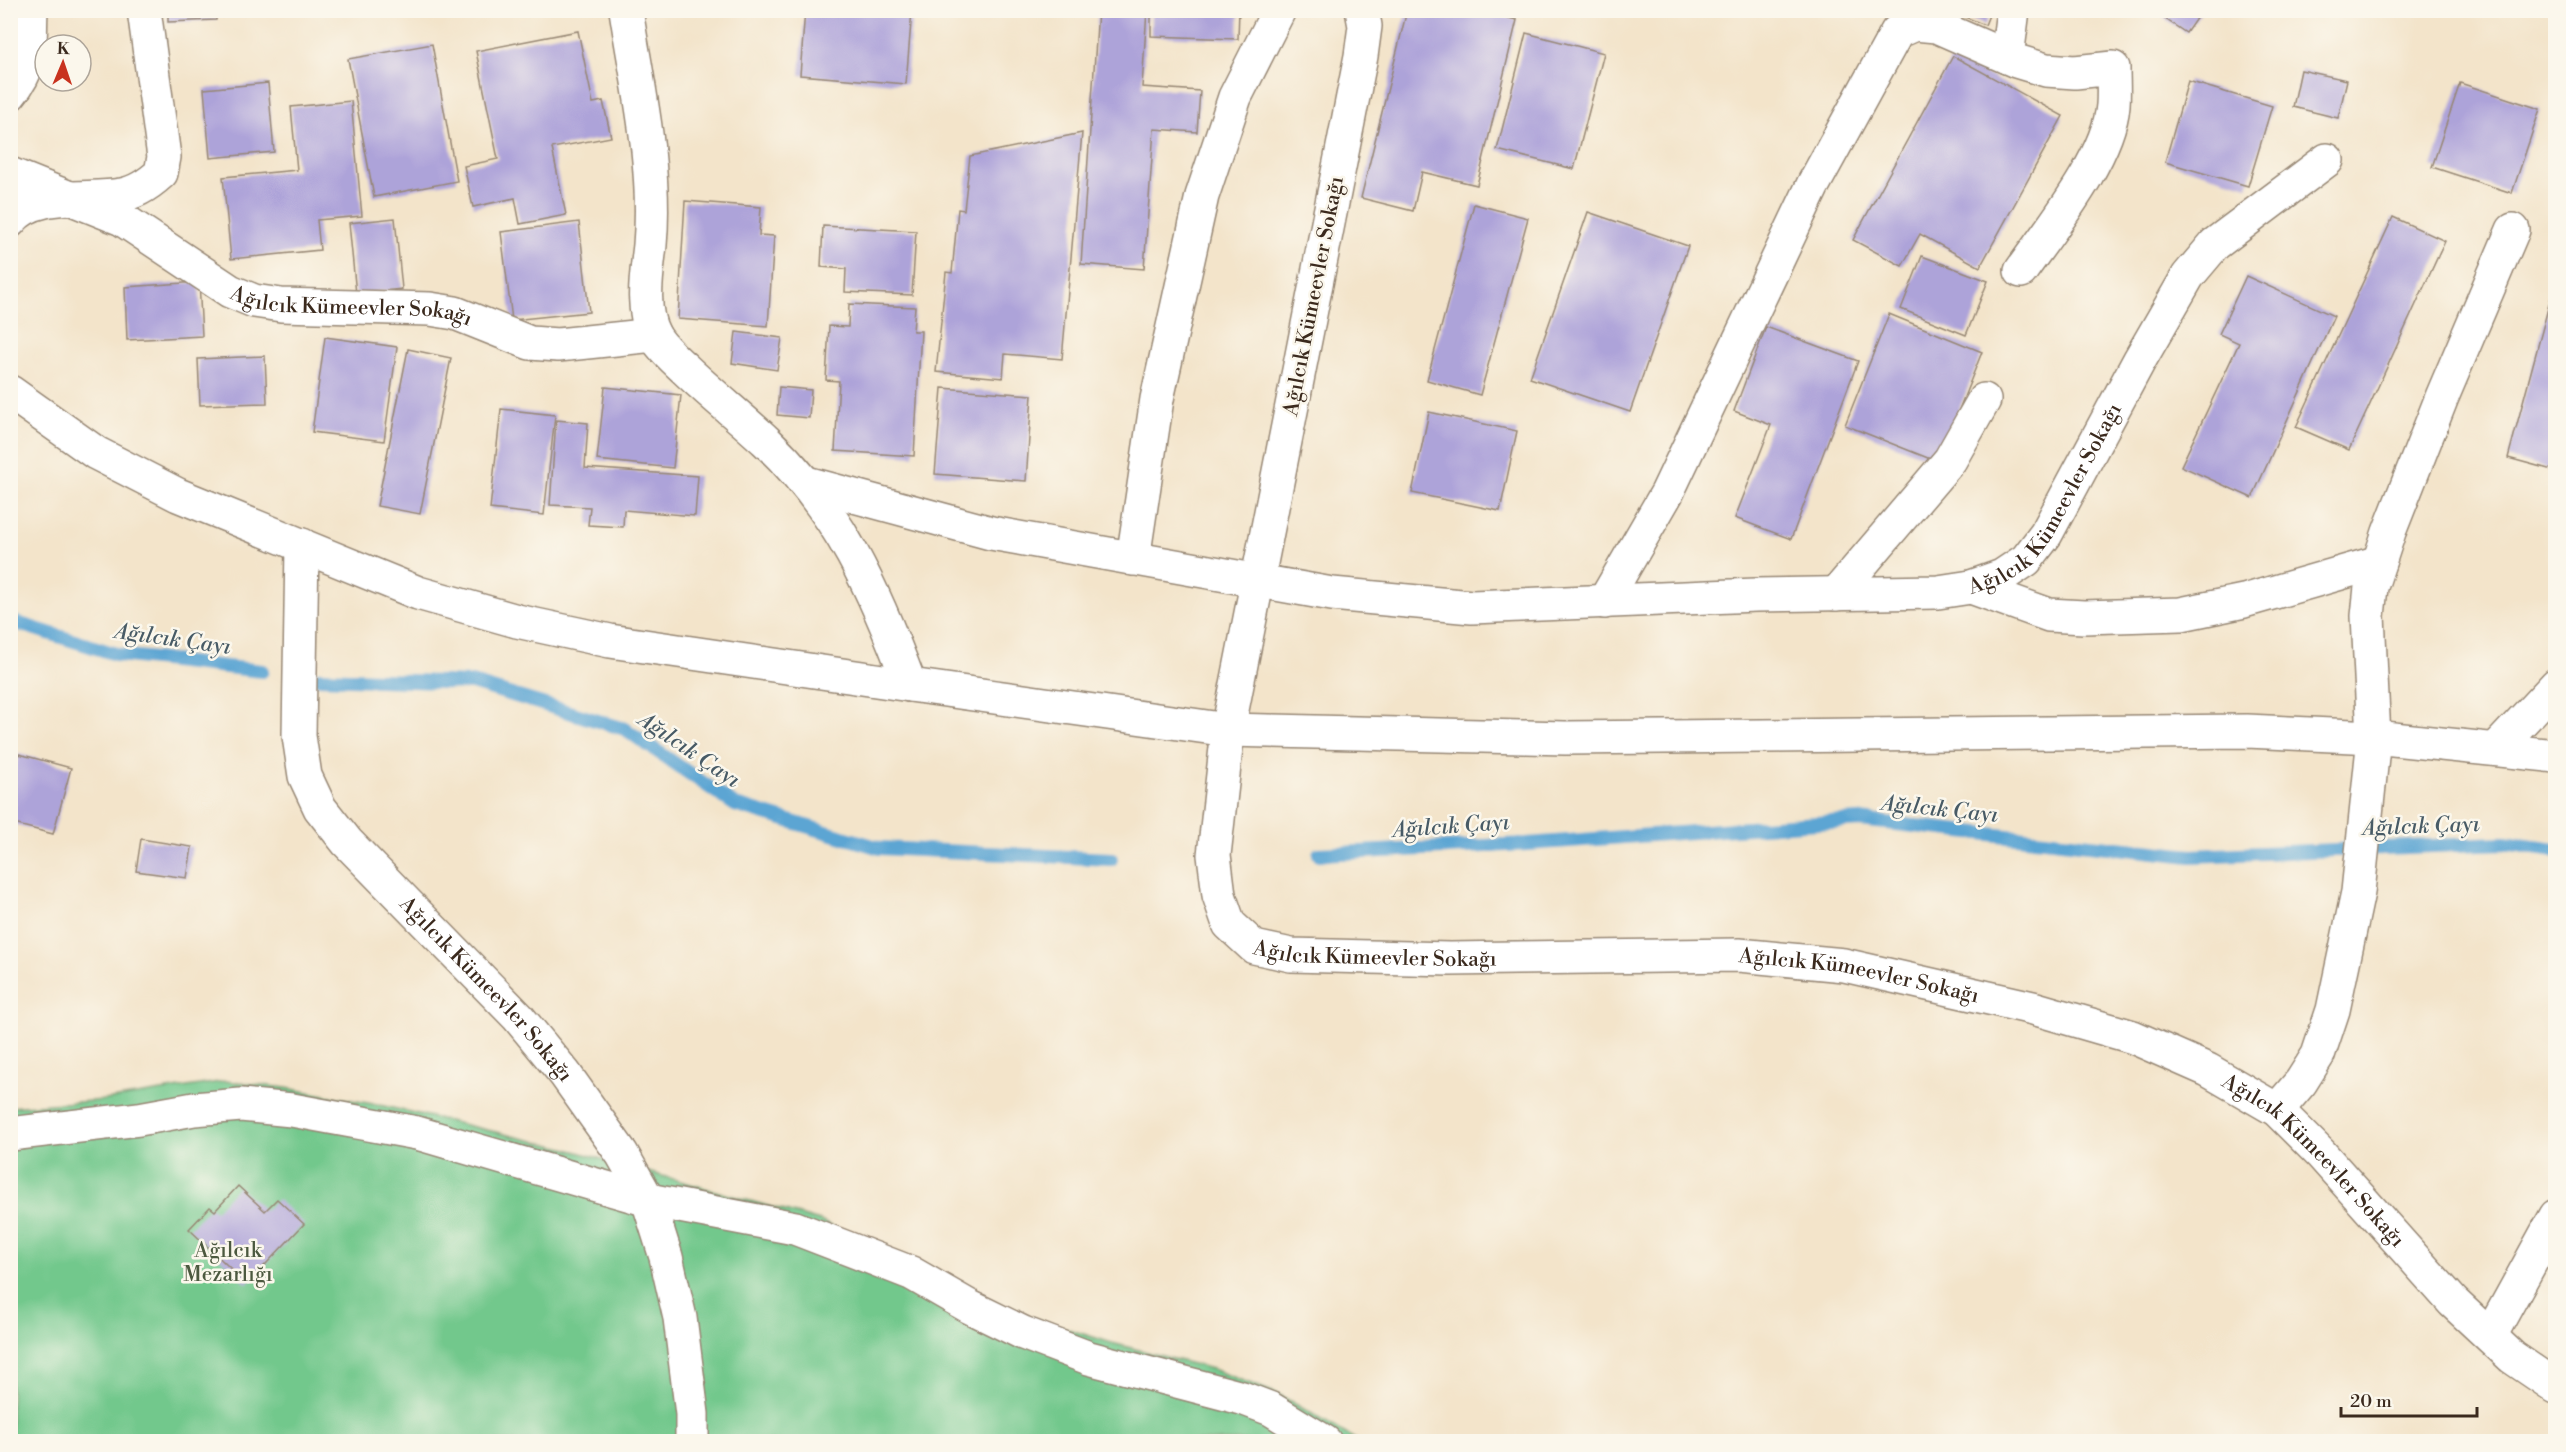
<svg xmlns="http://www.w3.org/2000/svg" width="2566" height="1452" font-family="'Libre Bodoni',serif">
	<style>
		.green { fill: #72c88c; stroke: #567955; stroke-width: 1.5 }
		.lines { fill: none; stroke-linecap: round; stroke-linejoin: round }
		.stream { stroke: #5ca5d3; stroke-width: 14 }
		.building { fill: #ada3d9 }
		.minor-casing { stroke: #978774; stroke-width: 36 }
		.major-casing { stroke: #978774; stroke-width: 36 }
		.minor { stroke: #fff; stroke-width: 33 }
		.major { stroke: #fff; stroke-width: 33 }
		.labels { text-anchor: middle; stroke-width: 5; stroke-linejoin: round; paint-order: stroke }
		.street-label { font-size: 21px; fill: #3b2a1e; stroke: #fbf7ec }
		.park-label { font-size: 21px; fill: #4c593f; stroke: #fbf7ec }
		.water-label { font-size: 22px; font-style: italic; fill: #485b66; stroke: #fbf7ec }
	</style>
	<rect width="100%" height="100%" fill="#fbf7ec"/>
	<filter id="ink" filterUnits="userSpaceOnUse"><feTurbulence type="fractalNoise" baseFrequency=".0167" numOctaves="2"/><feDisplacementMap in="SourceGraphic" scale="12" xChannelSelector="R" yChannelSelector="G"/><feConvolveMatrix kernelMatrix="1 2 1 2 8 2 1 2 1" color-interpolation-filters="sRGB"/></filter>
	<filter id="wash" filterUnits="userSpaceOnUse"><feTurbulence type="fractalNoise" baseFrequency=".008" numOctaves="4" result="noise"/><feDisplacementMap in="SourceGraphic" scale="24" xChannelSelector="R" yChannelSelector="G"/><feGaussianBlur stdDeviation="1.35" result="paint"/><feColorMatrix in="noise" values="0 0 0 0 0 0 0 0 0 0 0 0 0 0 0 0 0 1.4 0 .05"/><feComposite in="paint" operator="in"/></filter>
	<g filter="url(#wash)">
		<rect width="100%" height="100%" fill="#f3e4ca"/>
		<!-- green -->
		<polygon class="green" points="225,1081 286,1088 384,1106 564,1148 820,1221 1017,1313 1112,1343 1212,1369 1278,1394 1358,1441 11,1442 11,1107 105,1100"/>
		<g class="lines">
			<!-- stream -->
			<g class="stream">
				<polyline points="10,621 119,655 262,671"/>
				<polyline points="319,678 472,683 625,729 735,805 880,848 1111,859"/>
				<polyline points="1319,854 1527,844 1859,820 2191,856 2504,843 2556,850"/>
			</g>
		</g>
		<g id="blocks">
			<!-- building -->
			<g class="building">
				<polygon points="10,10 18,10 10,76"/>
				<polygon points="168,10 216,10 216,20 168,22"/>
				<polygon points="805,10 912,10 906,84 800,75"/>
				<polygon points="1098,10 1147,10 1142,87 1200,91 1197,132 1154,129 1144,269 1081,264"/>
				<polygon points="1151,10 1239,10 1238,39 1151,36"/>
				<polygon points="1407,10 1476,10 1517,20 1477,185 1422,172 1413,211 1361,198"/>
				<polygon points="1948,10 1991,10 1985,25"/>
				<polygon points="2152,10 2202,10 2186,33"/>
				<polygon points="578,31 593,103 603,101 611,137 552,148 566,215 520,224 515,198 473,207 464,166 498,159 476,51"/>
				<polygon points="1526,33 1604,53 1574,169 1497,150"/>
				<polygon points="432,44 457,181 374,197 348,59"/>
				<polygon points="1953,56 2063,116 1980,267 1920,234 1902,266 1853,240"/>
				<polygon points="2301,70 2347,80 2338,118 2293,107"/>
				<polygon points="2188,81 2272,106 2248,186 2165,162"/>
				<polygon points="268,83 274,152 210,158 204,89"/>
				<polygon points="2460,83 2540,109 2512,193 2432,167"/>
				<polygon points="351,101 362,216 317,220 320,250 231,259 223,177 297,170 291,107"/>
				<polygon points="1082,133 1062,359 1005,354 1003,378 936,372 946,272 952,273 958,209 964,210 970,156"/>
				<polygon points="685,201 761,207 759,235 774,236 768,326 678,319"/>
				<polygon points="1474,204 1528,218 1480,395 1427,380"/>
				<polygon points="1588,212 1688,246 1630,412 1530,378"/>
				<polygon points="2393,217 2445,241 2349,450 2296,427"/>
				<polygon points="395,218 402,289 356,294 349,223"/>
				<polygon points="579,222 589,312 512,320 501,232"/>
				<polygon points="823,226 916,231 912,295 845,292 846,269 821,267"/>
				<polygon points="1922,256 1988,281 1966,335 1901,309"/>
				<polygon points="2246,276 2334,316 2252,498 2181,466 2239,343 2219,334"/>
				<polygon points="199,282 202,336 127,340 125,287"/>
				<polygon points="2555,282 2556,283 2556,471 2508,458"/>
				<polygon points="849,304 915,307 913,331 921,331 914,456 835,451 839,381 826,380 829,326 848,327"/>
				<polygon points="1889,314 1982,352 1938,462 1845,425"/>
				<polygon points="1766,327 1858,361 1791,539 1735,518 1771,425 1734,411"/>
				<polygon points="736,332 782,338 777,370 732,363"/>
				<polygon points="325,337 397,347 384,441 312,432"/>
				<polygon points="408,349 451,358 420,514 377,506"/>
				<polygon points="265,356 267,403 200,405 198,359"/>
				<polygon points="605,387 681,395 673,468 597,460"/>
				<polygon points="779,387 811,390 809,418 777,415"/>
				<polygon points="942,388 1032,395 1026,481 935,474"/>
				<polygon points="501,409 555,415 544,515 490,509"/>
				<polygon points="1429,412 1517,431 1500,511 1412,493"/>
				<polygon points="556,420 588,423 585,468 698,476 695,516 624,510 623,527 588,525 590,507 550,505"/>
				<polygon points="19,754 71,768 53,834 10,823 10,787"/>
				<polygon points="141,839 192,847 187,878 136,871"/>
				<polygon points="238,1186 265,1211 277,1199 304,1224 247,1284 189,1229 210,1207 215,1211"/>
			</g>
		</g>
	</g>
	<g filter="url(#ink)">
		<use href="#blocks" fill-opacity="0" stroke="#978774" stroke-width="1.5"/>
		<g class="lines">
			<!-- minor casing -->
			<g class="minor-casing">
				<g id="minor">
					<path d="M626,10C638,87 657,167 650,245C647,273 640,309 654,335C661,347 674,359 684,368C711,394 739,416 766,441C840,511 875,592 910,685"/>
					<path id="s1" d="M1362,10L1365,26L1361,56L1228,730L1214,855L1219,895L1229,924L1254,947L1291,955L1450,959L1739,955L1844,965L2033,1008L2133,1037L2208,1070L2277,1110L2321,1154L2453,1302L2512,1357L2556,1387"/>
					<polyline points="2007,57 2013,10"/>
					<path d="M10,94C35,64 29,47 31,10"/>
					<path id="s2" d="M10,174L122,219L230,291L254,301L281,305L430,309L455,313L530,343L558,345L654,335"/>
					<path d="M10,221C34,190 87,201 121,195C136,193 150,183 161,173L164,157L144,10"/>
					<path id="s3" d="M806,483L991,533L1332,594L1472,607L1756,595L1938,592L1971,587L2002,576L2026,560L2046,534L2139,361L2188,276L2215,244L2327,160"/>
					<path id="s4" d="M302,545L299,736L305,776L320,808L347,842L518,1017L565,1074L622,1154L648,1200L666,1257L680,1318L692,1414V1442"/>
					<polyline points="1133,559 1157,399 1202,196 1235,97 1279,10"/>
					<polyline points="1971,587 2049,615 2084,617 2181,614 2244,601 2379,562"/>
					<polyline points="1836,594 1950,460 1984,400"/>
					<path d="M1604,602L1667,493L1813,185L1897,32L1915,24L1936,26L2016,61L2046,70L2075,72L2113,68C2113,80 2114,93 2113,105C2109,157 2051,228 2021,271"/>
					<polyline points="2496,749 2556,685"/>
					<polyline points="2277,1110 2301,1082 2318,1055 2333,1010 2358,892 2374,737 2368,616 2371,587 2389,532 2442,397 2513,230"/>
					<polyline points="10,1134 139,1119 194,1109 241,1105 292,1110 417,1133 648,1200 795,1228 911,1273 970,1307 1023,1333 1089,1358 1242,1398 1271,1409 1325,1442"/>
					<polyline points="2490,1336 2556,1216"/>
				</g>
			</g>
			<!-- major casing -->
			<g class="major-casing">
				<polyline id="major" points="10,392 96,453 178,495 418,593 517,621 610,641 910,685 1228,730 1565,738 2247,731 2374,737 2556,756"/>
			</g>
			<!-- minor -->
			<use href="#minor" class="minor"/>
			<!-- major -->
			<use href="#major" class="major"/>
		</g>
	</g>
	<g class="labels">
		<!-- street labels -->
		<g class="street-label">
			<text transform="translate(1313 296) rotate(-79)" y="7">Ağılcık Kümeevler Sokağı</text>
			<text dy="7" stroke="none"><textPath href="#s2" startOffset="374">Ağılcık Kümeevler Sokağı</textPath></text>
			<text dy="7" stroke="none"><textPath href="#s3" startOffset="1298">Ağılcık Kümeevler Sokağı</textPath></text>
			<text dy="7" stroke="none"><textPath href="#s1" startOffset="1086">Ağılcık Kümeevler Sokağı</textPath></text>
			<text dy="7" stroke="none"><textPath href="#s1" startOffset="1572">Ağılcık Kümeevler Sokağı</textPath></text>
			<text dy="7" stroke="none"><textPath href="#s4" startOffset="513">Ağılcık Kümeevler Sokağı</textPath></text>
			<text dy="7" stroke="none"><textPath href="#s1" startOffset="2076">Ağılcık Kümeevler Sokağı</textPath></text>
		</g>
		<!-- park labels -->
		<g class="park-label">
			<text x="228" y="1257">Ağılcık<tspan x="228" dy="24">Mezarlığı</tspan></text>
		</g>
		<!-- water labels -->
		<g class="water-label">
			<text transform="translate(173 638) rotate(8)" y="8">Ağılcık Çayı</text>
			<text transform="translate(690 749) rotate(34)" y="8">Ağılcık Çayı</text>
			<text transform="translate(1940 808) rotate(6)" y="8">Ağılcık Çayı</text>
			<text transform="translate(1451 825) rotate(-4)" y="8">Ağılcık Çayı</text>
			<text transform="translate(2421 825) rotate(-2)" y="8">Ağılcık Çayı</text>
		</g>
	</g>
	<!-- margin -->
	<rect width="2566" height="1452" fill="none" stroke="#fbf7ec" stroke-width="36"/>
	<!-- north arrow -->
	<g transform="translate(63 63) rotate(2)"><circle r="28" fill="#fbf7ec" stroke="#aea59a" stroke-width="1.5"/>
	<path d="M0-4.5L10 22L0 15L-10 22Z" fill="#c8321e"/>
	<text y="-9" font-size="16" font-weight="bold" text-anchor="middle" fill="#3b2a1e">K</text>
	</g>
	<!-- scale -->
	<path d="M2341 1407v9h136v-9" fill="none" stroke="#3b2a1e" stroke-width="3"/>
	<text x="2350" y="1407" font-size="18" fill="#3b2a1e" stroke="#fbf7ec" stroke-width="4.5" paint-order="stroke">20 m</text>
</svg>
